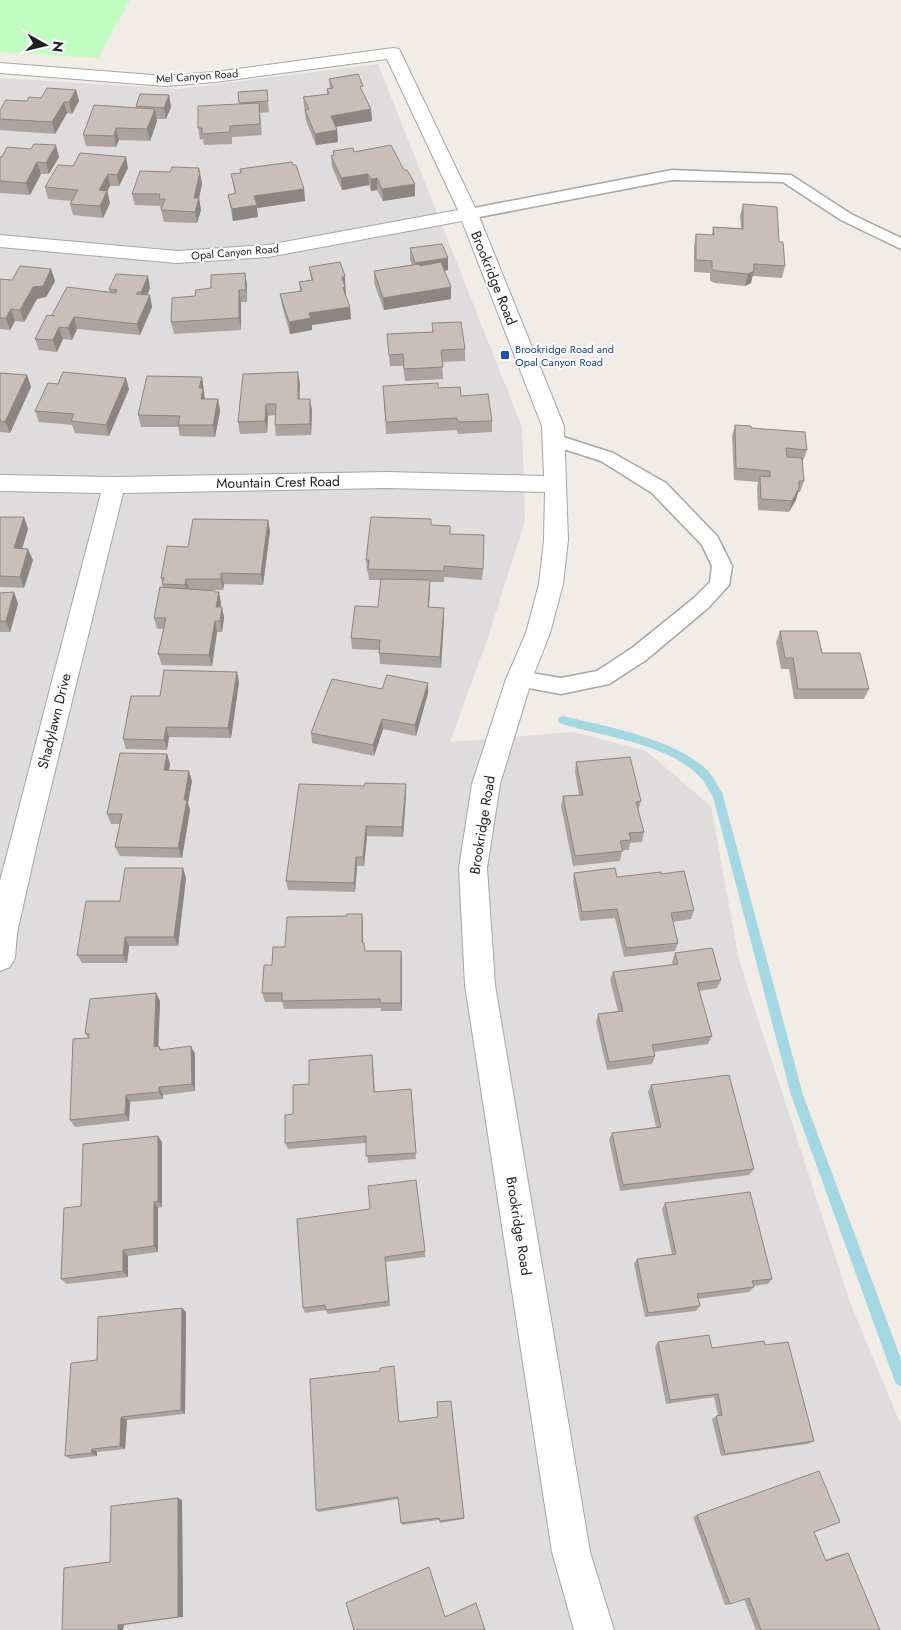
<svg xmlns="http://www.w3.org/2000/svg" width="901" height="1630" font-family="Jost,sans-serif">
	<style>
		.residential { fill: #dedcdc }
		.park { fill: #c0fdc1 }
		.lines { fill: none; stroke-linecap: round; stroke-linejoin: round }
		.stream { fill: #a3d7e1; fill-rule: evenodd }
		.lane-casing { stroke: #a6a6a6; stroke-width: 3 }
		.street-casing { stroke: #a6a6a6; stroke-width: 2 }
		.lane { fill: #fff; fill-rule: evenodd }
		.street { fill: #fff; fill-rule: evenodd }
		.wall { fill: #ada39e }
		.shaded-wall { fill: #8d8581 }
		.building { fill: #c9beb8; stroke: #8d8581 }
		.transit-dot { fill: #1a4fb4; stroke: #fff; stroke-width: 2 }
		.labels { text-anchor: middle; stroke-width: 4; stroke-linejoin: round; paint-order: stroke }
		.far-street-label { font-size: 11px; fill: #1f1f1f; stroke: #fff }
		.far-transit-label { font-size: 11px; fill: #164399; stroke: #fff; text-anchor: start }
		.street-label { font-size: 14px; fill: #1f1f1f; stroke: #fff }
	</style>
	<rect width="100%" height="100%" fill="#f1ece5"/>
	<!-- residential -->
	<polygon class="residential" points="378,64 522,427 525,521 487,640 450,742 574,732 646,751 711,806 739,960 851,1305 901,1425 901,1630 0,1630 0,78 177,89"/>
	<!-- park -->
	<polygon class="park" points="0,0 130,0 98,58 0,52"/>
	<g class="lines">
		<!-- stream -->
		<path class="stream" d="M563,716C607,727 668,737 704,767C712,773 716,784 722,792L803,1095L901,1359V1386L896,1384L894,1379L791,1095L713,797C708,789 704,780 697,774C663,742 602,737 559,723L558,720L559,717Z"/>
		<!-- lane casing -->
		<g class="lane-casing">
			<g id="lane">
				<polygon points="672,170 791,175 851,214 901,238 901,249 841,220 783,182 672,180 469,219 464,217 461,214 464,211 469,209"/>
				<polygon points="554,434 613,453 666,483 717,536 732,566 729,585 708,608 646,660 609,684 561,694 512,685 509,679 512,673 519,671 561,678 597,671 632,648 694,598 710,582 712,566 702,545 652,493 601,461 548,444 545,440 548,436"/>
			</g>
		</g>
		<!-- street casing -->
		<g class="street-casing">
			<polygon id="street" points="393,48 399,49 401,53 478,214 564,426 568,540 563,584 550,633 532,679 500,784 487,868 495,985 590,1552 614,1630 574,1630 552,1552 465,985 459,868 472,784 506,679 526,633 539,584 544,540 545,492 387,488 123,493 36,848 17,933 15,958 10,967 0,971 0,881 101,493 0,491 0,475 114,477 387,472 544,476 542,426 462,221 268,257 177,263 0,247 0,235 177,251 268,245 458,210 387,59 215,82 165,86 0,73 0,63 165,76 215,72"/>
		</g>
		<!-- lane -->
		<use href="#lane" class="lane"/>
		<!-- street -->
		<use href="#street" class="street"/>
	</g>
	<!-- wall -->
	<g class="wall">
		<polygon points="329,79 364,94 371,109 372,121 336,127 337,130 338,142 316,145 306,121 303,97 327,94 327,89 330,89"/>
		<polygon points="76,90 79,101 72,114 67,113 55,134 0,130 0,110 27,101"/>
		<polygon points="267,90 269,112 260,113 262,135 232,137 232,144 204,145 203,139 200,140 198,128 240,104 238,92"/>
		<polygon points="169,95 171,107 166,119 157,119 157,121 150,141 119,140 116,147 86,146 83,135 136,108 136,106"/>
		<polygon points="333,151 415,196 383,201 377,190 371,191 369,185 342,190 332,167 331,156 333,155"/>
		<polygon points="0,157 59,157 49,174 41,174 30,195 0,193"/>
		<polygon points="73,166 128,168 119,186 110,186 107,191 110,203 103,218 73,215 70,204 72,201 48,199 45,187"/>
		<polygon points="199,168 202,184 199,198 201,210 197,223 164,222 160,206 135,205 132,194 170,172"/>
		<polygon points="240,169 304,189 305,201 257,208 258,217 233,221 230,206 228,195 235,194 231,174 241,173"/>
		<polygon points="743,204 779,242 785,266 782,278 752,276 751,283 745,286 715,283 710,281 710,273 694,272 694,246 696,234 712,235 713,227 741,228 740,216"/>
		<polygon points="410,248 448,270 444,271 451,299 384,310 374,283 374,271 412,265 410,260"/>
		<polygon points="309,267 346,288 345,288 346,295 351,319 312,325 312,330 290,334 282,306 280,294 300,291 299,282 311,280"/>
		<polygon points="51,269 55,281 46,297 37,299 24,322 15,321 10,330 0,329 0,279 12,280"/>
		<polygon points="245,273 247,285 247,302 241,302 241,330 174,334 171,322 211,288"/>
		<polygon points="150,288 147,295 150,295 152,307 140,335 77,329 72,340 63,339 57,352 39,350 35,339 52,316 52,315 109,292 109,289"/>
		<polygon points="432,323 465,349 465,361 442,362 443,379 405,381 403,366 390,366 387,334 432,332"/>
		<polygon points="0,373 27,375 31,387 10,433 0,432"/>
		<polygon points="243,374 300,384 299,399 312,410 311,435 276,436 275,425 275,415 268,416 267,433 240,434 238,422"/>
		<polygon points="202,377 205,399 218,399 220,411 215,437 180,436 178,427 141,427 138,415"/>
		<polygon points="383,386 438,388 461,396 492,421 492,432 458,434 457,430 386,434"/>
		<polygon points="129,389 109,436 75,433 72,425 39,422 35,411"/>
		<polygon points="735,425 751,428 807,450 803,461 802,461 804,481 800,492 798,492 796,500 789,512 758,510 757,488 758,482 734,480 732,436"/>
		<polygon points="0,517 24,517 28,529 22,548 33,560 24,588 0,587"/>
		<polygon points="431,519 431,525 450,534 483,569 482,580 444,577 444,582 430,582 429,607 444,608 444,618 441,668 380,664 379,650 352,649 351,638 378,607 381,580 369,580 368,572 367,572 366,560"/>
		<polygon points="268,520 270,531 263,585 224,584 223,590 201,590 215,591 221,603 221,607 222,607 224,618 222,632 217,632 212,666 162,665 158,654 164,629 157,629 154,618 163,588 161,578 188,547"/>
		<polygon points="14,592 18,604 10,632 0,632 0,593"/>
		<polygon points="780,631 869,689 864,699 794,699 789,669 781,669 776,642"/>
		<polygon points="239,682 231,738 169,737 167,750 126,749 123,739 160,696"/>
		<polygon points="428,683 428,693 416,736 383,729 374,756 312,743 311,733 382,689"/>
		<polygon points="167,754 170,764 169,770 192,781 188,803 190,810 182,858 120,856 115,847 120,824 111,824 107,814"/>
		<polygon points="576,762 641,801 638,811 644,832 642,842 630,843 629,850 622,850 620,861 573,866 561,806 563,796 579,795 575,772"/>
		<polygon points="406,794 403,837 367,836 364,866 357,866 355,892 288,890 286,881"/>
		<polygon points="574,873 617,877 661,874 694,910 691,919 673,922 678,943 675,951 624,957 615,918 580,921 573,882"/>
		<polygon points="186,878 178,946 129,946 127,963 82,963 77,955 120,901"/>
		<polygon points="362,914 363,923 363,942 364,943 365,951 401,951 402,1011 381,1011 381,1008 284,1009 282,1002 265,1002 262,993 272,965 285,947 347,916"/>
		<polygon points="675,953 721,980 717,988 699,991 712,1036 708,1044 654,1052 655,1056 652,1064 607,1070 596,1022 598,1014 618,1011 610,980 613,972 673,965 672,962"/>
		<polygon points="160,1001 158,1046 161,1049 195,1054 195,1091 163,1095 163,1099 130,1102 129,1121 75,1127 70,1120 88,1038 85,1033"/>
		<polygon points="373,1062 375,1092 411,1089 416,1159 368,1163 366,1143 288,1149 285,1143 293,1114 309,1084"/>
		<polygon points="651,1085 754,1169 749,1175 620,1191 609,1140 612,1133 656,1127 648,1092"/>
		<polygon points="162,1142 162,1207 158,1208 158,1252 128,1256 128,1277 67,1284 61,1279 81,1206"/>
		<polygon points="665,1203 772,1279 768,1284 753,1286 754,1287 749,1292 698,1299 700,1306 696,1311 645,1317 634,1264 637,1259 672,1254 662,1209"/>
		<polygon points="297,1219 425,1251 425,1257 386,1262 390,1306 328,1314 326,1310 305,1313 303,1308"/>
		<polygon points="182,1308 186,1312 185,1414 127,1420 125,1449 97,1452 97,1456 71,1459 65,1456 97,1360"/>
		<polygon points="658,1342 712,1348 765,1345 814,1441 808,1444 721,1456 712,1419 718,1415 714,1397 666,1404 655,1347"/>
		<polygon points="394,1370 399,1422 464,1518 464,1519 440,1523 439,1520 402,1525 399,1499 319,1512 316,1510"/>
		<polygon points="182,1500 183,1617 124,1625 62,1630 110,1562"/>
		<polygon points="697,1515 814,1532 825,1560 842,1554 848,1553 880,1630 756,1630 744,1599 730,1604 725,1605 693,1517"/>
	</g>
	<!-- shaded-wall -->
	<g class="shaded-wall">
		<polygon points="76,90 79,101 72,114 69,102"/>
		<polygon points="169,95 171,107 166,119 164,108"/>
		<polygon points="64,102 67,113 55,134 52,122"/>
		<polygon points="155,109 157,121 150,141 147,129"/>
		<polygon points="371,109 372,121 332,127 331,116"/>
		<polygon points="116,128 119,140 116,147 114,136"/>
		<polygon points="337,130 338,142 316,145 315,134"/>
		<polygon points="56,145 59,157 49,174 46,163"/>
		<polygon points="126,157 128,168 119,186 117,175"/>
		<polygon points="37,162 41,174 30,195 26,183"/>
		<polygon points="199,168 202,184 199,198 201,210 197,223 195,212 194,198 198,172"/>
		<polygon points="108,174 110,186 102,202 99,190"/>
		<polygon points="368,174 369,185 342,190 341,178"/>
		<polygon points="377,178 377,190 371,191 371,179"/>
		<polygon points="415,184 415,196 383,201 382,189"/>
		<polygon points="304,189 305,201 257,208 258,217 233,221 232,209 254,196"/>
		<polygon points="107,191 110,203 103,218 100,206"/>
		<polygon points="448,258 448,270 415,275 415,263"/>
		<polygon points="51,269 55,281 46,297 37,299 24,322 20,310 33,287"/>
		<polygon points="754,271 751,283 745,286 748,274"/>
		<polygon points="245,273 247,285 247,302 246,290"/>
		<polygon points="148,276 150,288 144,304 141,292"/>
		<polygon points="345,276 346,299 344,300 342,277"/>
		<polygon points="451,287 451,299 384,310 383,298"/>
		<polygon points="239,290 241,302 241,330 239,318"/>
		<polygon points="150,295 152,307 140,335 137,324"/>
		<polygon points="350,307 351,319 312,325 312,330 290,334 289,322 309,313"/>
		<polygon points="11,309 15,321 10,330 6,318"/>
		<polygon points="74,317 77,329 72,340 68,328"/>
		<polygon points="59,327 63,339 57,352 53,340"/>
		<polygon points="298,372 300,384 299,411 298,399"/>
		<polygon points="27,375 31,387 10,433 5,422"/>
		<polygon points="202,377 205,400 203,410 199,388"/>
		<polygon points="126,378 129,389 109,436 106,425"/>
		<polygon points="218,399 220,411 215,437 213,425"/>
		<polygon points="310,399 312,410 311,435 310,424"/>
		<polygon points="266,404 268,416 267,433 265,421"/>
		<polygon points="799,488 796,500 789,512 792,501"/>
		<polygon points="24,517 28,529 19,559 14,548"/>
		<polygon points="268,520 270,531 263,585 261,574"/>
		<polygon points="28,549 33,560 24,588 20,577"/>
		<polygon points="221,573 224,584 223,590 221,579"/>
		<polygon points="186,579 189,590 188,596 185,585"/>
		<polygon points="430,580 430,591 428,618 428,607"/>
		<polygon points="215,591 217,600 219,592 221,603 219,618 216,607 215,592"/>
		<polygon points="14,592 18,604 10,632 6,621"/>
		<polygon points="222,607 224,618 222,632 220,621"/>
		<polygon points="444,608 444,618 441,668 440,657"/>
		<polygon points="215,621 217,632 212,666 209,655"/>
		<polygon points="237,672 239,682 231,738 228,728"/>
		<polygon points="428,683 428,693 416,736 415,725"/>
		<polygon points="382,719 383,729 374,756 373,745"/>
		<polygon points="166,727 169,737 167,750 164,740"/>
		<polygon points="167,754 170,764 167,780 164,770"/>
		<polygon points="189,771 192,781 188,803 190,810 182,858 178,848 184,800"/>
		<polygon points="406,784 406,794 403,837 402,827"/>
		<polygon points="366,826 367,836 364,866 363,857"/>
		<polygon points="356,857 357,866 355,892 354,883"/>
		<polygon points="183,868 186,878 178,946 174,937"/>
		<polygon points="362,914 363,923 363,951 362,942"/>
		<polygon points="125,937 129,946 127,963 123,955"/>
		<polygon points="401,951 402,959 402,1011 401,1003"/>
		<polygon points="156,993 160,1001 158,1055 154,1047"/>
		<polygon points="191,1046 195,1054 195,1091 192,1084"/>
		<polygon points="159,1087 163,1095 163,1099 159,1092"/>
		<polygon points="126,1095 130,1102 129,1121 125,1114"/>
		<polygon points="158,1136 162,1142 162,1207 158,1201"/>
		<polygon points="154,1202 158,1208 158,1252 154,1246"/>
		<polygon points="123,1250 128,1256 128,1277 123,1271"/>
		<polygon points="182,1308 186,1312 185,1414 181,1410"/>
		<polygon points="121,1417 127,1420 125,1449 120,1446"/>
		<polygon points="92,1449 97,1452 97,1456 91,1453"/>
		<polygon points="178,1498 182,1500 183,1617 178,1617"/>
		<polygon points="118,1625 124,1625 123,1630 118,1630"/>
	</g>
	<!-- building -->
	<g class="building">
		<polygon points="358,74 363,86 360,87 371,109 331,116 337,130 315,134 305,110 309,109 303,97 329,94 327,89 333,88 329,79"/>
		<polygon points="47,88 76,90 69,102 64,102 52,122 0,119 0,110 6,100 27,101 29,97 41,98"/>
		<polygon points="267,90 268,101 239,103 238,92"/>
		<polygon points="140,94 169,95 164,108 136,106"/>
		<polygon points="259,103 260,124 230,126 230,132 202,134 202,128 198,128 198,106"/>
		<polygon points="94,105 155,109 147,129 116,128 114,136 83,135"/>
		<polygon points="34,144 56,145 46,163 37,162 26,183 0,181 0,157 2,157 7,147 31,149"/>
		<polygon points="391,145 404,170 407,170 415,184 382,189 377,178 371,179 368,174 341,178 331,156 334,155 333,151 353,148 354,152"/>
		<polygon points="80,153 126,157 117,175 108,174 99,190 107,191 100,206 70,204 78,190 45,187 58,165 73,166"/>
		<polygon points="292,162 293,165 296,165 304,189 254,196 257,205 232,209 228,195 236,193 231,174 241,173 240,169"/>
		<polygon points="172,167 199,168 198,172 200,172 194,198 199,198 195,212 161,210 165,199 159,199 160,194 132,194 140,171 170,172"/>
		<polygon points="743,204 777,207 779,242 783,242 785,266 754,264 754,271 748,274 717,271 712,269 712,261 696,260 696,234 714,235 713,227 743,229"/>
		<polygon points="442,244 448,258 415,263 410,248"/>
		<polygon points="340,262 345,276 342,277 345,287 343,288 350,307 309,313 311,318 289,322 280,294 302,291 299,282 313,280 309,267"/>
		<polygon points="441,262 451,287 383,298 374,271 419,264 420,266"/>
		<polygon points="20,266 51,269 43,286 33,287 20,310 11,309 6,318 0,318 0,279 12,280"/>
		<polygon points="245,273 246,290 239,290 239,318 171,322 172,298 195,296 196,290 211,288 211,275"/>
		<polygon points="116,274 148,276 141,292 138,292 136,294 150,295 137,324 74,317 68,328 59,327 53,340 35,339 47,315 55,316 52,315 67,287 116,293 117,290 109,289"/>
		<polygon points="461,322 465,349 441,350 443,367 404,369 403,354 389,355 387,334 433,332 432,323"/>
		<polygon points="63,372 126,378 106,425 71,421 74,414 35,411 48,383 58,384"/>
		<polygon points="298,372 298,399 310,399 310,424 275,425 276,404 266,404 265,421 238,422 243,374"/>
		<polygon points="0,373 27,375 5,422 0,421"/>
		<polygon points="147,376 202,377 199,388 203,388 201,399 218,399 213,425 178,425 180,416 138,415"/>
		<polygon points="438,383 438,388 460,387 461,396 488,394 492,421 458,422 457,418 386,422 383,386"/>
		<polygon points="735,425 751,426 751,428 805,432 807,450 786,448 787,457 802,458 804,481 799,481 799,488 792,501 761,499 760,476 770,477 770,471 736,468"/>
		<polygon points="0,517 24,517 14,548 28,549 20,577 0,576"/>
		<polygon points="371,517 431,519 431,525 450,526 450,534 484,535 483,569 444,566 444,571 368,569 369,560 366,560"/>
		<polygon points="193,519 268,520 261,574 221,573 221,579 186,579 185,585 162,584 164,578 161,578 167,546 188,547"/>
		<polygon points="381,579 430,580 428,607 444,608 440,657 379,653 380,640 351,638 355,606 378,607"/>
		<polygon points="160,587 215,591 215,592 219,592 216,607 222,607 220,621 215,621 209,655 158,654 166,618 154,618"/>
		<polygon points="14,592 6,621 0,621 0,593"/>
		<polygon points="780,631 817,631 822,653 860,653 869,689 798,689 793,658 785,658"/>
		<polygon points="164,670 237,672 228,728 166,727 164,740 123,739 131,696 160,696"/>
		<polygon points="387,675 428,683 415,725 382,719 373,745 311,733 332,679 382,689"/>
		<polygon points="120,753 167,754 164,770 189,771 184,800 187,800 178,848 115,847 122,814 107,814"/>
		<polygon points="630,757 641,801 636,802 644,832 629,833 631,840 620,841 623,851 575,856 563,796 583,795 576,762"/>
		<polygon points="365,783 406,784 402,827 366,826 363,857 356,857 354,883 286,881 299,784 364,786"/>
		<polygon points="125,868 183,868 174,937 125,937 123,955 77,955 86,901 120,901"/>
		<polygon points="615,868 617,877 661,872 661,874 684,871 694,910 671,913 678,943 626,948 617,909 582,912 574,873"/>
		<polygon points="347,914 362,914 362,942 364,943 365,951 401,951 401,1003 380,1003 380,999 282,1001 282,993 262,993 264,965 272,965 273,947 285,947 287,917 347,916"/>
		<polygon points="712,948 721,980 697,983 712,1036 652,1045 655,1056 609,1062 598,1014 623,1011 613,972 678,964 675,953"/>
		<polygon points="156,993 154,1047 159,1046 160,1050 191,1046 192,1084 159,1087 159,1092 126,1095 125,1114 70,1120 73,1039 89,1038 89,1034 85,1033 90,999"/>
		<polygon points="372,1055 374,1092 411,1089 416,1153 366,1156 366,1136 285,1143 285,1115 293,1114 293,1085 309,1084 309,1060"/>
		<polygon points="729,1075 754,1169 623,1185 612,1133 661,1127 651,1085"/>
		<polygon points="158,1136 158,1201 154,1202 154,1246 123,1250 123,1271 61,1279 64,1208 81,1206 83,1144"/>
		<polygon points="416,1180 425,1251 385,1257 389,1301 326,1310 325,1305 303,1308 297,1219 370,1209 368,1186"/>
		<polygon points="750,1192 772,1279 752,1281 754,1287 697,1294 700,1306 648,1313 637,1259 676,1254 665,1203"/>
		<polygon points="182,1308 181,1410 121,1417 120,1446 92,1449 91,1453 65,1456 71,1363 97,1360 98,1317"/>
		<polygon points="709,1335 712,1348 764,1341 765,1345 788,1342 814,1441 725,1454 716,1416 722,1415 718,1394 670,1400 658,1342"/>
		<polygon points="394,1366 399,1422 438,1417 437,1402 451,1401 464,1518 440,1521 439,1518 401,1523 398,1497 316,1510 310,1379 380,1371 380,1368"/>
		<polygon points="819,1471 840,1522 814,1532 826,1561 848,1553 880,1630 761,1630 749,1598 730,1604 697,1515"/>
		<polygon points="178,1498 178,1617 118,1625 118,1630 62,1630 64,1568 110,1562 111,1506"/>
		<polygon points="429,1567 445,1617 476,1603 485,1630 354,1630 346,1603"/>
	</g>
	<!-- markers -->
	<rect class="transit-dot" x="500" y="350" width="10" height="10" rx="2.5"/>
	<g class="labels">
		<!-- far-street labels -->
		<g class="far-street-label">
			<text transform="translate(197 76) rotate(-4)" y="4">Mel Canyon Road</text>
			<text transform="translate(235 252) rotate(-5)" y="4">Opal Canyon Road</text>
		</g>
		<!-- far-transit labels -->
		<g class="far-transit-label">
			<text x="515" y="353">Brookridge Road and<tspan x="515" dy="13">Opal Canyon Road</tspan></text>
		</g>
		<!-- street labels -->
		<g class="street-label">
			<text transform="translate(494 278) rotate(68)" y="5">Brookridge Road</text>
			<text transform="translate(278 482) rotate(-1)" y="5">Mountain Crest Road</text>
			<text transform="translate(54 721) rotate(-76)" y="5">Shadylawn Drive</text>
			<text transform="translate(482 825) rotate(-81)" y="5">Brookridge Road</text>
			<text transform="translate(519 1226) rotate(81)" y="5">Brookridge Road</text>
		</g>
	</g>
	<!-- north arrow -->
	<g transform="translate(45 45) rotate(98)" stroke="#ffffff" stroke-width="4" paint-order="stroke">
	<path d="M0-4L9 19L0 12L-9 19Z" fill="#1f1f1f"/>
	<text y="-8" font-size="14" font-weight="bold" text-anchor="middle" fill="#1f1f1f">N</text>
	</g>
</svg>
